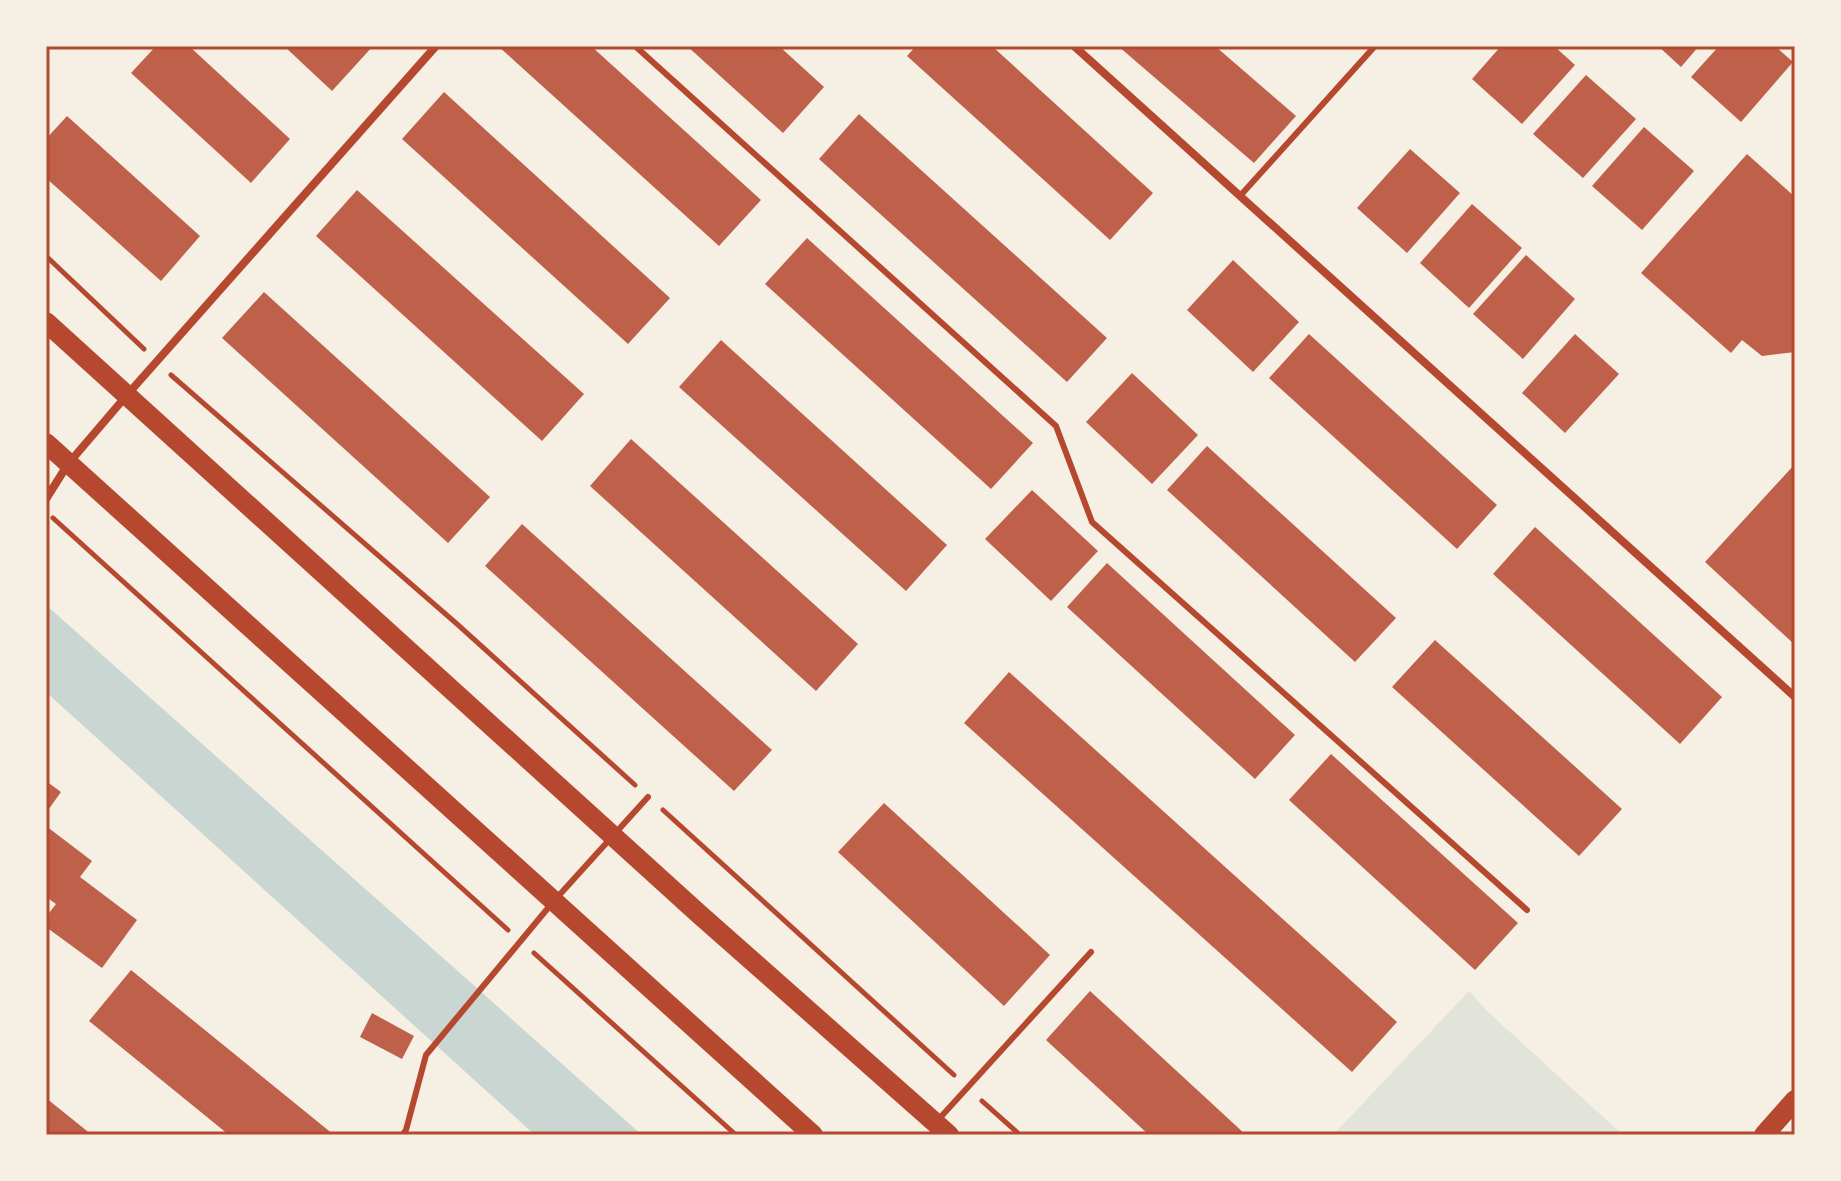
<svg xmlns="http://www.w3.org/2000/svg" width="1841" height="1181" font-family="Commissioner,sans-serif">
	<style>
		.green { fill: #e2e4dc }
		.water { fill: #c9d6d2 }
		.building { fill: #bf614a }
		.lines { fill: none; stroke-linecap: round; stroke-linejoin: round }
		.path { stroke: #b5482f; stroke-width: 5 }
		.service { stroke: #b5482f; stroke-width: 6 }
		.minor { stroke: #b5482f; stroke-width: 8 }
		.primary { stroke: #b5482f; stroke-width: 20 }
		.neatline { fill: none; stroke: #b5482f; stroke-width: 3 }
	</style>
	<rect width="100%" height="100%" fill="#f6efe4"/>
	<!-- green -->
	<polygon class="green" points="1469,991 1488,1012 1623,1135 1333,1135"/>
	<!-- water -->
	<polygon class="water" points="46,605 642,1135 535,1135 46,692"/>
	<!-- building -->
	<g class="building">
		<polygon points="156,46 189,46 290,139 251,183 131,73"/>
		<polygon points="284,46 373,46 332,91"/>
		<polygon points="498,46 591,46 761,200 719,246"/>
		<polygon points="687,46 779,46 824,87 783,133"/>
		<polygon points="916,46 992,46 1153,193 1110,240 907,56"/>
		<polygon points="1118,46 1215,46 1296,116 1254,163"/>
		<polygon points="1501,46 1554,46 1575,65 1522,124 1472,79"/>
		<polygon points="1658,46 1699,46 1681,67"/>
		<polygon points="1719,46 1775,46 1793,62 1741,122 1691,77"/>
		<polygon points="1586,75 1636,119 1583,178 1533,134"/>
		<polygon points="444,92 670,298 628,344 402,139"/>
		<polygon points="859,114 1107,338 1067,382 819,159"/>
		<polygon points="67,116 200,236 161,281 46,178 46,139"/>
		<polygon points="1644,127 1694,171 1642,230 1592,186"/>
		<polygon points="1410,149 1460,193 1407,253 1357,208"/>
		<polygon points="1747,154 1795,197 1795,352 1762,356 1742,340 1731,353 1641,273"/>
		<polygon points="357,190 584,394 542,441 316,236"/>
		<polygon points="1472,204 1522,248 1469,308 1420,263"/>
		<polygon points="807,238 1033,443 991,489 765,284"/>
		<polygon points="1526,255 1575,299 1523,359 1473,314"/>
		<polygon points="1233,260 1299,322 1253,372 1187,310"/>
		<polygon points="264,292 490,497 448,543 222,338"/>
		<polygon points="1309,334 1497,505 1457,549 1269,378"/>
		<polygon points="1575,334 1619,374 1565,433 1522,393"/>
		<polygon points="721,340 947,545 906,591 679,387"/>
		<polygon points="1132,373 1198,435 1152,484 1086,422"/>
		<polygon points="631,439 858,644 816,691 590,486"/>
		<polygon points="1207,446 1396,618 1355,662 1167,490"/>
		<polygon points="1795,464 1795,645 1705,562"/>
		<polygon points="1032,490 1098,551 1051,601 985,539"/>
		<polygon points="522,524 772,750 734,791 485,566"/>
		<polygon points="1535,527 1722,697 1680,744 1493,574"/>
		<polygon points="1107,563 1295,735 1255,779 1067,607"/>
		<polygon points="1435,640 1622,809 1579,856 1392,687"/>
		<polygon points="1009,672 1397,1022 1352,1072 964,723"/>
		<polygon points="1331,754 1518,923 1475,970 1289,800"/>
		<polygon points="46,781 61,792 46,813"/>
		<polygon points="884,803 1050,955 1004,1006 838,852"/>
		<polygon points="46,826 92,861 80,877 137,920 102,968 46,927 46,917 56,904 46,897"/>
		<polygon points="131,970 334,1135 229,1135 89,1021"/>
		<polygon points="1090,991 1246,1135 1149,1135 1046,1040"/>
		<polygon points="372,1013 414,1036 402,1059 360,1037"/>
		<polygon points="46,1098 92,1135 46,1135"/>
	</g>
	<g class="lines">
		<!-- path -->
		<g class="path">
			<polyline points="46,256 144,349"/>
			<polyline points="171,375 457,624 635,785"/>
			<polyline points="53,518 508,930"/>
			<polyline points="663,810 954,1075"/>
			<polyline points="534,953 736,1135"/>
			<polyline points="982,1101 1020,1135"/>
		</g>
		<!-- service -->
		<g class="service">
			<polyline points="635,46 1056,426 1092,522 1527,910"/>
			<polyline points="1240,196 1375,46"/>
			<polyline points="938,1120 1091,952"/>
			<polyline points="402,1135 406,1130 426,1055 553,902 648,797"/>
		</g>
		<!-- minor -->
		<g class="minor">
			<polyline points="1074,46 1795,697"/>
			<polyline points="46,499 68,464 127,395 436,46"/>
		</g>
		<!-- primary -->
		<g class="primary">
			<polyline points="46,322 699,914 949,1135"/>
			<polyline points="46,443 813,1135"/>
			<polyline points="1764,1135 1795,1100"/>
		</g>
	</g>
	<!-- border -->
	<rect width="1841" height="1181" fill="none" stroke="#f6efe4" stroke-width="96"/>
	<rect x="48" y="48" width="1745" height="1085" class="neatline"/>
</svg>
